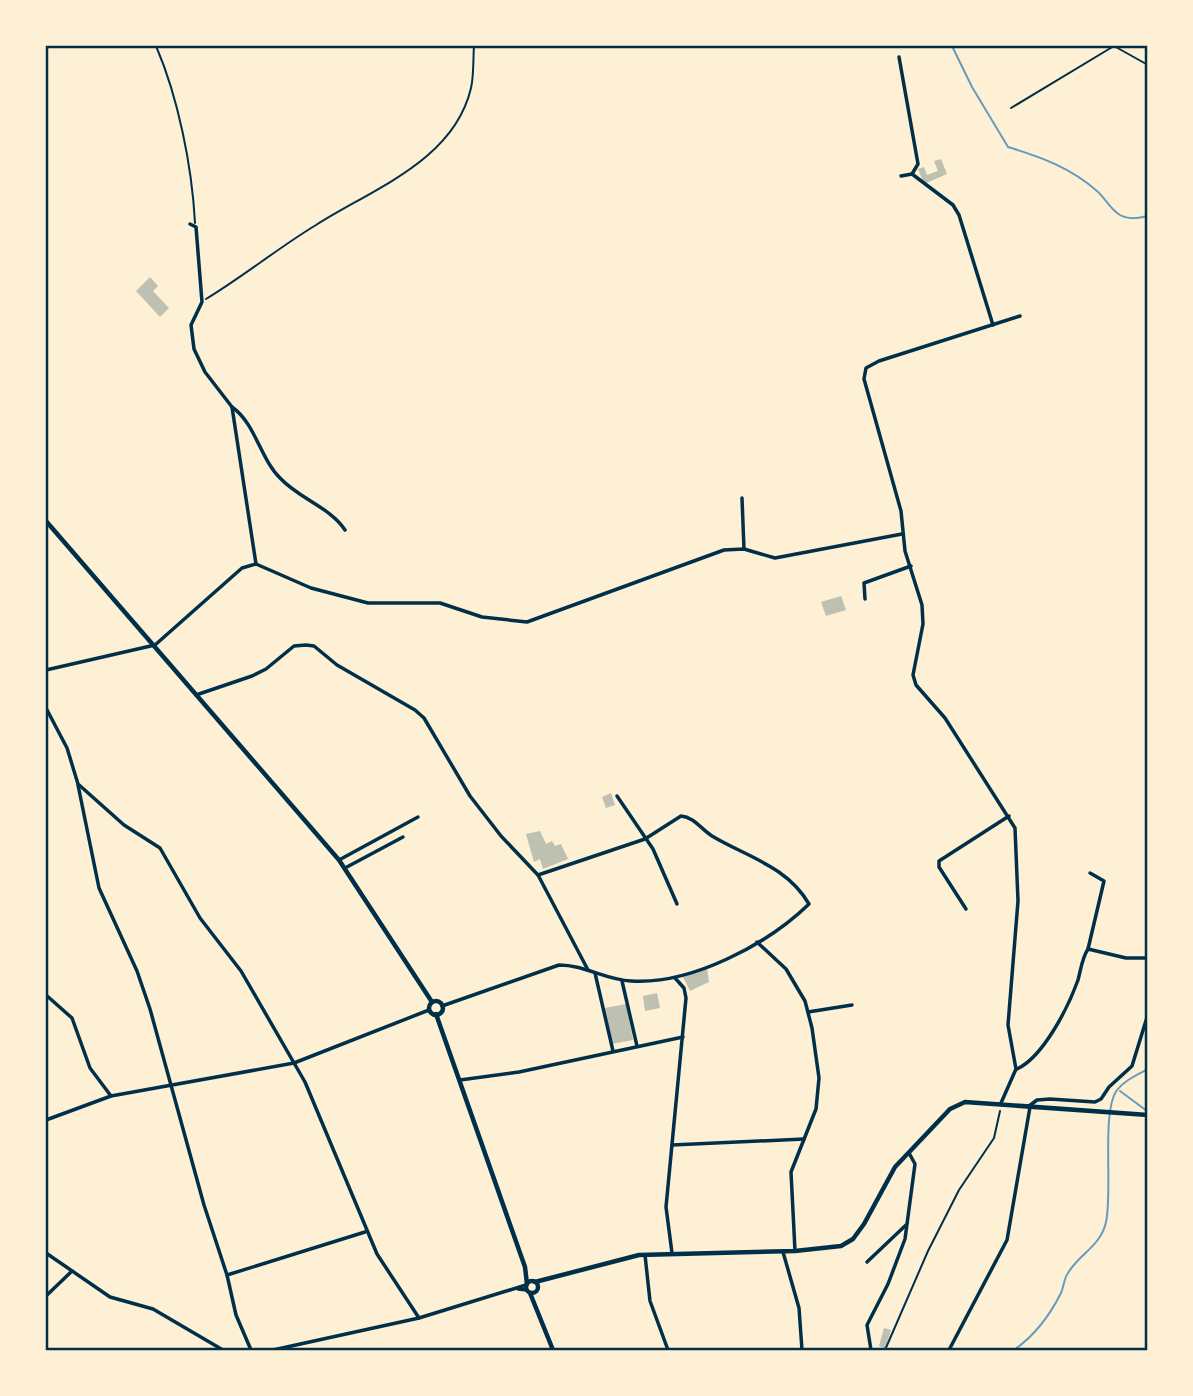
<svg xmlns="http://www.w3.org/2000/svg" width="1193" height="1396" font-family="'Source Serif 4',serif">
	<style>
		.lines { fill: none; stroke-linecap: round; stroke-linejoin: round }
		.stream { stroke: #669bbc; stroke-width: 2 }
		.building { fill: #bec0b2 }
		.path { stroke: #003049; stroke-width: 2 }
		.minor { stroke: #003049; stroke-width: 3.5 }
		.tertiary { stroke: #003049; stroke-width: 3.5 }
		.secondary { stroke: #003049; stroke-width: 4.5 }
		.neatline { fill: none; stroke: #003049; stroke-width: 2.5 }
	</style>
	<rect width="100%" height="100%" fill="#fdf0d5"/>
	<g class="lines">
		<!-- stream -->
		<g class="stream">
			<path d="M952,46L972,87L1008,147C1041,157 1071,168 1097,191C1105,198 1111,210 1120,215C1129,220 1139,218 1148,216"/>
			<polyline points="1120,1091 1147,1111"/>
			<path d="M1014,1350C1034,1336 1050,1315 1061,1293C1064,1286 1064,1278 1068,1273C1079,1254 1101,1246 1106,1222C1113,1190 1101,1112 1117,1090C1125,1080 1137,1075 1148,1069"/>
		</g>
	</g>
	<!-- building -->
	<g class="building">
		<polygon points="941,159 947,174 924,184 918,169 924,167 927,175 938,171 934,161"/>
		<polygon points="150,277 158,286 153,291 169,308 160,317 136,291"/>
		<polygon points="841,596 846,610 826,616 821,602"/>
		<polygon points="611,793 615,805 606,808 602,797"/>
		<polygon points="540,831 546,844 552,841 555,846 561,844 568,859 543,869 540,859 534,862 526,834"/>
		<polygon points="707,969 709,982 690,991 683,977"/>
		<polygon points="657,993 660,1008 645,1011 643,996"/>
		<polygon points="626,1004 633,1040 612,1044 605,1008"/>
		<polygon points="884,1328 891,1330 885,1349 879,1346"/>
	</g>
	<g class="lines">
		<!-- path -->
		<g class="path">
			<path d="M156,46C178,97 192,166 195,223"/>
			<polyline points="1011,108 1114,46 1148,65"/>
			<path d="M206,299C244,276 278,248 316,225C372,189 454,161 471,88C474,75 473,59 474,46"/>
			<polyline points="885,1350 928,1251 959,1190 994,1138 1000,1111"/>
		</g>
		<!-- minor -->
		<g class="minor">
			<polyline points="899,57 918,164 912,174"/>
			<polyline points="901,176 912,174 953,205 959,215 993,325"/>
			<polyline points="190,224 196,227 202,302 191,325 194,349 205,372 232,407 256,564"/>
			<path d="M232,407C256,424 260,459 281,479C300,499 331,508 345,530"/>
			<polyline points="742,498 744,549"/>
			<polyline points="256,564 311,588 368,603 440,603 482,617 527,622 724,550 744,549 775,558 902,534"/>
			<polyline points="865,599 864,583 911,566"/>
			<polyline points="46,670 155,645 242,568 256,564"/>
			<polyline points="196,695 252,676 266,669 294,646 306,645 314,646 337,665 415,710 424,718 470,796 501,836 538,875 588,970"/>
			<polyline points="46,708 67,748 78,784 124,825 160,848 200,918 241,971 305,1082 377,1254 419,1318"/>
			<polyline points="78,785 99,888 137,971 150,1009 204,1205 227,1275 236,1315 251,1350"/>
			<polyline points="617,796 653,849 677,904"/>
			<polyline points="339,860 418,817"/>
			<polyline points="345,868 403,837"/>
			<polyline points="966,909 939,867 939,861 1009,816"/>
			<polyline points="757,942 786,969 805,1001 812,1028 819,1078 816,1109 791,1172 795,1251"/>
			<polyline points="1088,949 1104,881 1090,873"/>
			<polyline points="595,973 613,1051"/>
			<polyline points="622,981 637,1046"/>
			<polyline points="46,995 72,1018 90,1068 111,1096"/>
			<path d="M442,1006L559,965C585,965 606,980 631,981C691,985 768,944 809,904C787,866 747,857 712,836C701,829 694,817 681,816L645,839L538,875"/>
			<polyline points="808,1012 852,1005"/>
			<path d="M1017,1069C1043,1057 1068,1008 1078,980C1081,969 1082,958 1088,949L1126,958H1148"/>
			<polyline points="460,1080 519,1072 683,1037"/>
			<polyline points="1001,1103 1016,1069 1008,1025 1018,901 1015,828 945,718 916,685 913,675 923,624 922,605 905,551 901,511 864,379 866,368 879,361 1020,316"/>
			<polyline points="1029,1106 1037,1100 1050,1099 1095,1102 1101,1099 1109,1087 1132,1066 1148,1014"/>
			<polyline points="672,1145 804,1139"/>
			<polyline points="1147,1218 1148,1217"/>
			<polyline points="783,1252 799,1308 802,1350"/>
			<polyline points="46,1253 110,1297 153,1309 223,1350"/>
			<polyline points="672,1253 666,1207 686,998 684,988 675,978"/>
			<polyline points="645,1255 650,1301 668,1350"/>
			<polyline points="867,1262 906,1225"/>
			<polyline points="227,1275 365,1232"/>
			<polyline points="46,1296 72,1271"/>
			<polyline points="871,1350 867,1325 888,1284 905,1239 915,1164 909,1153"/>
			<polyline points="949,1350 1007,1240 1030,1107"/>
		</g>
		<!-- tertiary -->
		<g class="tertiary">
			<polyline points="46,1120 111,1096 294,1063 429,1010"/>
			<polyline points="518,1289 527,1290"/>
			<polyline points="273,1350 419,1318 526,1285"/>
		</g>
		<!-- secondary -->
		<g class="secondary">
			<polyline points="46,521 339,860 432,1002"/>
			<circle cx="436" cy="1008" r="7"/>
			<polyline points="436,1014 525,1267 527,1284"/>
			<circle cx="532" cy="1287" r="6"/>
			<polyline points="535,1282 639,1255 795,1251 841,1246 853,1239 864,1224 895,1167 950,1109 965,1102 1148,1115"/>
			<polyline points="530,1293 553,1350"/>
		</g>
	</g>
	<!-- border -->
	<rect width="1193" height="1396" fill="none" stroke="#fdf0d5" stroke-width="94"/>
	<rect x="47" y="47" width="1099" height="1302" class="neatline"/>
</svg>
